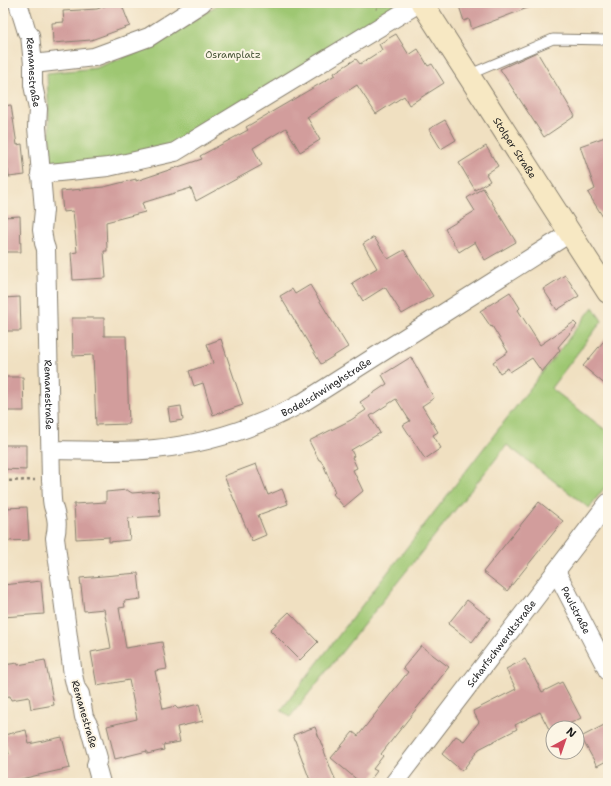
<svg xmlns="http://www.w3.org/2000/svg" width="611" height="786" font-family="'Shantell Sans',sans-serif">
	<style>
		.green { fill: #9ec772; stroke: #5d7247 }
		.building { fill: #d29d9c }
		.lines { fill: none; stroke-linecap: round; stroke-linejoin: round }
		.lane-casing { stroke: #867e6e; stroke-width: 11 }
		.street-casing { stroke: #867e6e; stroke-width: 20 }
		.secondary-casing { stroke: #867e6e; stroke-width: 24 }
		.path { stroke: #867e6e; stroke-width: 2.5; stroke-dasharray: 3 3; stroke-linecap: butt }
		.lane { stroke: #fff; stroke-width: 9 }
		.street { stroke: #fff; stroke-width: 18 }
		.secondary { stroke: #f7e8c3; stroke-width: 22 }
		.labels { text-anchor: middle; stroke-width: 4; stroke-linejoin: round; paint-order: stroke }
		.park-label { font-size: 10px; fill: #4a583a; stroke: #fcf5e5 }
		.street-label { font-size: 10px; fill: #1c1c1c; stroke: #fcf5e5 }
	</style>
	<rect width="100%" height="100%" fill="#fcf5e5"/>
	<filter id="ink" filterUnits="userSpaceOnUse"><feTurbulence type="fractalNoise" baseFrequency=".025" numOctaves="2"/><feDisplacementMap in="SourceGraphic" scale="8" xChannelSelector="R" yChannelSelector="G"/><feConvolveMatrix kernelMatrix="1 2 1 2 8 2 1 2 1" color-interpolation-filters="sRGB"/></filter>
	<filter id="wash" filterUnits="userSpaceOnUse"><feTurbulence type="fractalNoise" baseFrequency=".012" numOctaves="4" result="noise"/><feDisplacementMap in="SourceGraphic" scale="16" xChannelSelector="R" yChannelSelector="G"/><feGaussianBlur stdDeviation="0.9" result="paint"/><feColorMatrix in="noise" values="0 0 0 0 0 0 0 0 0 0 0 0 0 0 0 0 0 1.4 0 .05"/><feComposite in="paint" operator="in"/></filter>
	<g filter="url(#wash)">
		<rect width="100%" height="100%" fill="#f0e0c1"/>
		<!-- green -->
		<g class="green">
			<polygon points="220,3 402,3 404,6 173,145 112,162 51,164 47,73 96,68 158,44"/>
			<polygon points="593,307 602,321 551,388 608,432 608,483 589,508 507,445 290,717 281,710"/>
		</g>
		<g id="blocks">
			<!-- building -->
			<g class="building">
				<polygon points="113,3 121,3 130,26 91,40 53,43 52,23 64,22 63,11 97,9"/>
				<polygon points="458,3 537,3 538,4 472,29 469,19 464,21"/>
				<polygon points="396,34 409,55 418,49 428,66 432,64 444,83 409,105 404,96 376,114 357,85 307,117 320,140 300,152 286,128 253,148 262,165 196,201 191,188 142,203 145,212 106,222 107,251 104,251 106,278 73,280 71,253 77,252 73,211 63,212 61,191 104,187 136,179 136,181 202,159 200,156 248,130 246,127 335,75 334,73 356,59 360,64 382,50 379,44"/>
				<polygon points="537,52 575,116 544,137 500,69"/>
				<polygon points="11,105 17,145 22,144 25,175 9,177 8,170 3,171 3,106"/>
				<polygon points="445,120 456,140 441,149 429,129"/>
				<polygon points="608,136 608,225 588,193 595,189 580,146"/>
				<polygon points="486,146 498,166 486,174 490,181 475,190 459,163"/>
				<polygon points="483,188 516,242 485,260 475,242 459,252 445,229 475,211 467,198"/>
				<polygon points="20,216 21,252 3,252 3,217"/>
				<polygon points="374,237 388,259 404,250 433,296 402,314 385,287 363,301 352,283 377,268 363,244"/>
				<polygon points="565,275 579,296 557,310 543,289"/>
				<polygon points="310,285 348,347 321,364 280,296 292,289 295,294"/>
				<polygon points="510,292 520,308 518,310 540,345 574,322 577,325 558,347 560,350 542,372 532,358 510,372 508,368 500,373 493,362 508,352 492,326 491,327 480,311"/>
				<polygon points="20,297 21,331 3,331 3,298"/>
				<polygon points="72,318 104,318 104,336 126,336 129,424 96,425 93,355 73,356"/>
				<polygon points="608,336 608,387 583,366"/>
				<polygon points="221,339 243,405 213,415 203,383 194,386 189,371 213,363 207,344"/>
				<polygon points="411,357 434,398 422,406 438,432 433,435 441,448 425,459 403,425 410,421 396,399 370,416 380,433 351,450 354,456 352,457 357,468 353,470 363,491 344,507 333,494 335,492 323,464 320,460 319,460 309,441 351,420 366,410 360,402 387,384 382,375"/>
				<polygon points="3,377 23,377 24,411 3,411"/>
				<polygon points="181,406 183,420 170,422 168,408"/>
				<polygon points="3,445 26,445 26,470 3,469"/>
				<polygon points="256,464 268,495 282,489 288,504 258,515 266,535 252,541 224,476"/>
				<polygon points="127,490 132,493 158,491 160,516 128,518 130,540 109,542 109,537 76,539 74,504 106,502 106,492"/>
				<polygon points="539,502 563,521 507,591 483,572"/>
				<polygon points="27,507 29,540 8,541 6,508"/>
				<polygon points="138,573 141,599 124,601 125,607 119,608 126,648 162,642 167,669 155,671 163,709 175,706 178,709 199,704 203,721 177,727 180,742 163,745 164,750 147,754 147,751 115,759 107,726 137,719 129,680 97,686 91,652 111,648 104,609 84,611 80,578"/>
				<polygon points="41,581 44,614 3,617 3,585"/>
				<polygon points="467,600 490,618 472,642 448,624"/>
				<polygon points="289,612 318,642 300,660 270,630"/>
				<polygon points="421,646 449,667 381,754 383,756 373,769 377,771 368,783 361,783 331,758 353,732 358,736 408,672 403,668"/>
				<polygon points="525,659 542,692 562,682 581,718 561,728 553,728 551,733 540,712 515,725 517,729 479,749 462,771 442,754 456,736 464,741 479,722 473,711 516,689 506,669"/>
				<polygon points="45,660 54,705 31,709 29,697 11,700 10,696 3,697 3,665 18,663 18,665"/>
				<polygon points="608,723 608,760 597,766 581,737"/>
				<polygon points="315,727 332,772 337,783 311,783 293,735"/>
				<polygon points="26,730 29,744 62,737 70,768 3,783 3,755 9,754 4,735"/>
			</g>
		</g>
	</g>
	<g filter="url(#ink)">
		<use href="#blocks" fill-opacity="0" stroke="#867e6e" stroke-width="1"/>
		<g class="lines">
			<!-- lane casing -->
			<g class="lane-casing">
				<polyline id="lane" points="468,75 553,39 608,40"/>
			</g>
			<!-- street casing -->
			<g class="street-casing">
				<g id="street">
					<path id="s1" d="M18,3L27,32L30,35L33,64V85L38,109L37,127L44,210L42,230L44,243L46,249L51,480C52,488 51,498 53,506C57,518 58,525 55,538L73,675L76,688L80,694L84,717L89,726L98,758L96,765L101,783"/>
					<polyline points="33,64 94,57 149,37 202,3"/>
					<polyline points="40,174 108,167 175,152 419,3"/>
					<path id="s2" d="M51,450C85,450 121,453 155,449C207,444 256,428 302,403L570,233"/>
					<path id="s3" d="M556,571L608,671"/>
					<path id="s4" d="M394,783L608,503"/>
				</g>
			</g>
			<!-- secondary casing -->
			<g class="secondary-casing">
				<g id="secondary">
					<path id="s5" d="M422,3L608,292"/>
				</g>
			</g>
			<!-- path -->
			<g class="path">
				<polyline points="373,3 377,9"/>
				<polyline points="3,481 35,480"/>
			</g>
			<!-- lane -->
			<use href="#lane" class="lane"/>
			<!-- street -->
			<use href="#street" class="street"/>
			<!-- secondary -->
			<use href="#secondary" class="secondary"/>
		</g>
	</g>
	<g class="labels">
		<!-- park labels -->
		<g class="park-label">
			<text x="233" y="58">Osramplatz</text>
		</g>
		<!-- street labels -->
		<g class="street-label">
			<text dy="4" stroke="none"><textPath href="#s1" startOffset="72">Remanestraße</textPath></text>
			<text dy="4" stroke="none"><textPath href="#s5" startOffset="172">Stolper Straße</textPath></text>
			<text dy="4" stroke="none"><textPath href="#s2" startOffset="288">Bodelschwinghstraße</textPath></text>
			<text dy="4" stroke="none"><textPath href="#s1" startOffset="396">Remanestraße</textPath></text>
			<text dy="4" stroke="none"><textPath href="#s3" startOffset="44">Paulstraße</textPath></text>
			<text dy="4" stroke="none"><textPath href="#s4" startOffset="176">Scharfschwerdtstraße</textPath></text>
			<text transform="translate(85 714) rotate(74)" y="4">Remanestraße</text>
		</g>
	</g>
	<!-- margin -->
	<rect width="611" height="786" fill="none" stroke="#fcf5e5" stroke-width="16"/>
	<!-- north arrow -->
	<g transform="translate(565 740) rotate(40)"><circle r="19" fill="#fcf5e5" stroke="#a29e95"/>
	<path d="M0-3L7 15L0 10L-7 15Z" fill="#d1495b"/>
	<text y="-6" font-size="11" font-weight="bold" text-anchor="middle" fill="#1c1c1c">N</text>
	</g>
</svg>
